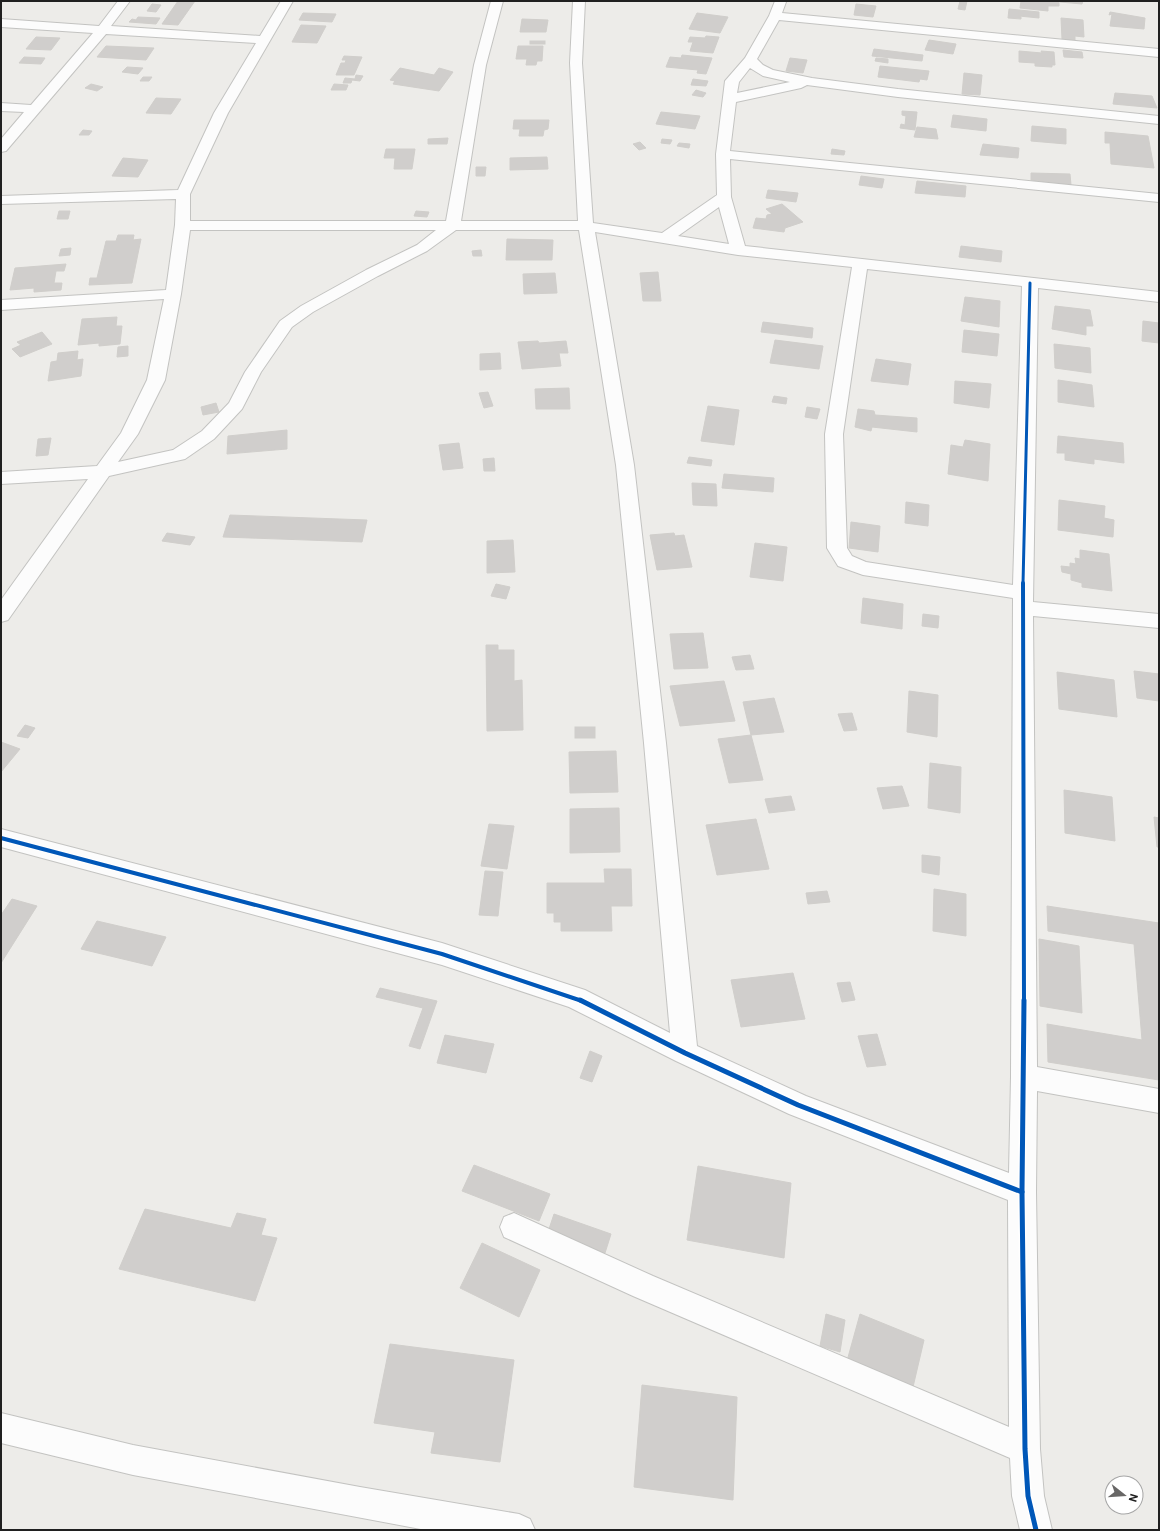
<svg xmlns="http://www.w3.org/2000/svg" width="1160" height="1531" font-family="Roboto,sans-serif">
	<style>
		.building { fill: #d0cecc; stroke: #d0cecb }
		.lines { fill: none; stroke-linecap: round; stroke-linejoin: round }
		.minor-casing { stroke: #c3c3c1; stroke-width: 2 }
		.minor { fill: #fcfcfc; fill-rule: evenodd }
		.cycleway-far2-casing { stroke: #fff; stroke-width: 5 }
		.cycleway-far1-casing { stroke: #fff; stroke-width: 6 }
		.cycleway-casing { stroke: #fff; stroke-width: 8 }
		.cycleway-far2 { stroke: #0057b8; stroke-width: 3 }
		.cycleway-far1 { stroke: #0057b8; stroke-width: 4 }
		.cycleway { stroke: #0057b8; stroke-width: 5 }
	</style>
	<rect width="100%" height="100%" fill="#edece9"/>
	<!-- building -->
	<g class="building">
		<polygon points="178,1 195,1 178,25 162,24"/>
		<polygon points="960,1 967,1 965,10 958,9"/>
		<polygon points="1021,1 1059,1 1059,6 1048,6 1048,11 1020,8"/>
		<polygon points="1060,1 1083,1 1082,4 1060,2"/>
		<polygon points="152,4 161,5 156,12 147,11"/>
		<polygon points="856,4 876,6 873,17 854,15"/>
		<polygon points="1009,9 1019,10 1019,16 1021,17 1021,19 1008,18"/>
		<polygon points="1019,10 1039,12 1039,18 1019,16"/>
		<polygon points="1110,12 1145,18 1144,29 1110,26 1112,14 1109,15"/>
		<polygon points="303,13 336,14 332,22 299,20"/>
		<polygon points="697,13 728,17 720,33 689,29"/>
		<polygon points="138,17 160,18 156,24 129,22 132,19 136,20"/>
		<polygon points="1061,18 1083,20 1084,37 1075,36 1075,40 1062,39"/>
		<polygon points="522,19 548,20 546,32 520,32"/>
		<polygon points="301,25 326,26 317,43 292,42"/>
		<polygon points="706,36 719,37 713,53 690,51 693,42 688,42 690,37 705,38"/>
		<polygon points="36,37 60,38 51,50 26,49"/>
		<polygon points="929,40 956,44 953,54 925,50"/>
		<rect x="530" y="41" width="15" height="3"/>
		<polygon points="106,46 154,48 146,60 97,57"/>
		<polygon points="518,46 543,46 542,61 537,61 536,65 526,65 527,59 516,59"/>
		<polygon points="874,49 923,55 922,61 872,56"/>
		<polygon points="1063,50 1082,52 1083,58 1064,57"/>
		<polygon points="1019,51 1042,53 1041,51 1054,52 1055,65 1052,65 1052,67 1035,66 1035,63 1019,62"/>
		<polygon points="682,55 712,58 706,74 697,73 698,70 666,67 670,57 681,58"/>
		<polygon points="344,56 362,57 354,75 336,75 341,63 345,63 346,60 342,60"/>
		<polygon points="24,57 45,58 41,64 19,63"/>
		<polygon points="790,58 807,60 803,73 786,71"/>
		<polygon points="876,58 888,59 888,63 875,61"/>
		<polygon points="880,66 929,71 927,80 920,79 919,82 878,77"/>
		<polygon points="127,67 143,68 138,74 122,72"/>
		<polygon points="400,68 434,75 439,68 453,72 439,91 393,84 395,81 390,80"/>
		<polygon points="964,73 982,75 980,95 962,94"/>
		<polygon points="356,75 363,76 360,81 352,80 351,83 343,83 345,78 355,79"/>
		<polygon points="143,77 152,77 149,81 140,81"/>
		<polygon points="693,79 708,81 706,86 691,85"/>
		<polygon points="91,84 103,87 97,91 85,88"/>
		<polygon points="334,84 348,85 346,90 331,90"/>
		<polygon points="696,90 706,93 703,97 692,95"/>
		<polygon points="1115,93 1152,96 1157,108 1113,104"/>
		<polygon points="156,98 181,99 171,114 146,113"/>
		<polygon points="902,111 917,112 915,130 900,128 901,124 905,125 906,116 902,115"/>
		<polygon points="661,112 700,116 695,129 656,124"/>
		<polygon points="953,115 987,119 986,131 951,127"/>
		<polygon points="514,120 549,120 548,129 544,130 543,136 519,136 520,129 513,129"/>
		<polygon points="1032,126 1066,129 1066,144 1031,141"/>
		<polygon points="917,127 936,129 938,139 914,137"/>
		<polygon points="83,130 92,131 89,135 79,135"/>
		<polygon points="1105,132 1148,136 1154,168 1111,164 1110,143 1105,143"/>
		<polygon points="448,138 447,144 428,144 428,139"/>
		<polygon points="662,139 672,140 670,144 661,143"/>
		<polygon points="640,142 646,148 639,150 633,144"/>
		<polygon points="679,143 690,144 689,148 677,146"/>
		<polygon points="983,144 1019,148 1018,158 980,155"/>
		<polygon points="386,149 415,149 412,169 394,169 395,158 384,158"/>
		<polygon points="832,149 845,151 844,155 831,154"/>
		<polygon points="547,157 548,169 510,170 510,158"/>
		<polygon points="123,158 148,160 138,177 112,176"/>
		<polygon points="476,167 486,167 485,176 476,176"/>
		<polygon points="1031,173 1070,174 1071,185 1031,180"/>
		<polygon points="861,176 884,179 882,188 859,185"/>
		<polygon points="917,181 966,186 965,197 915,193"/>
		<polygon points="768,190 798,193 796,202 766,198"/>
		<polygon points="782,204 803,222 785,228 784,232 753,228 756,218 766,219 767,215 772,214 766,209"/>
		<polygon points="59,211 70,211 68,219 57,219"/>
		<polygon points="416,211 429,212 427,217 414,216"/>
		<polygon points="118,235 134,235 133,240 141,239 132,283 89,285 90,278 97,278 106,241 116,241"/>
		<polygon points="507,239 553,240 552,260 506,260"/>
		<polygon points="961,246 1002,251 1001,262 959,257"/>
		<polygon points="71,248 70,255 59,256 61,249"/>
		<polygon points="481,250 482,256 473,256 472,251"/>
		<polygon points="66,264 64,271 56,271 54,283 62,283 61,290 34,292 34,288 10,290 15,268"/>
		<polygon points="658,272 661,301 643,301 640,273"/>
		<polygon points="555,273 557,293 524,294 523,274"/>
		<polygon points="965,297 1000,301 999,327 961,321"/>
		<polygon points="1055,306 1090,310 1093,326 1086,326 1086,335 1052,329"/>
		<polygon points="117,317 116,326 122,326 120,344 99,346 99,343 78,345 82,319"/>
		<polygon points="1143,321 1159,323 1159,343 1142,341"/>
		<polygon points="763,322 813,328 812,338 761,332"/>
		<polygon points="964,330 999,334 997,356 962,352"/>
		<polygon points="42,332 52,344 20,357 12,349 21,345 17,342"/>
		<polygon points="775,340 823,346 819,369 770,363"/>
		<polygon points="538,341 539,343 566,341 568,353 559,353 561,366 522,369 518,342"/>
		<polygon points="1054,344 1090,348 1091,373 1055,368"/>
		<polygon points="128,346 128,356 117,357 118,347"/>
		<polygon points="78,351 77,360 83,359 81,376 48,381 51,362 57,361 58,353"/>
		<polygon points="500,353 501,369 480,370 480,354"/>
		<polygon points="876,359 911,364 908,385 871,381"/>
		<polygon points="1058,380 1092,385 1094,407 1058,402"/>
		<polygon points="955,381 991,384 989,408 954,403"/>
		<polygon points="569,388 570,409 536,409 535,389"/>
		<polygon points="488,392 493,406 484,408 479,393"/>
		<polygon points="774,396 787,398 786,404 772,402"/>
		<polygon points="216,403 219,412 203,415 201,407"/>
		<polygon points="708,406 739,410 734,445 701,441"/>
		<polygon points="807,407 820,409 817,419 805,417"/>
		<polygon points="858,409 874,411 875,415 917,418 917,432 872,427 871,431 855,427"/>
		<polygon points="287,430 287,449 227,454 228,436"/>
		<polygon points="1058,436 1123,443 1124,463 1094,459 1094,464 1065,460 1065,453 1057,453"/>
		<polygon points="51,438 48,455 36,456 38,439"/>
		<polygon points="965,440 990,444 988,481 948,474 951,445 963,447"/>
		<polygon points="459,443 463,468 443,470 439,445"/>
		<polygon points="689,457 712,460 711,466 687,463"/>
		<polygon points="494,458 495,471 484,471 483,459"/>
		<polygon points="724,474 774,478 773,492 722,488"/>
		<polygon points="692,483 716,484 717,506 693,505"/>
		<polygon points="1059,500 1105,506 1104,518 1114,520 1113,537 1058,530"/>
		<polygon points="906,502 929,505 928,526 905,523"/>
		<polygon points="230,515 367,520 362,542 223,537"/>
		<polygon points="851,522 880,526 878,552 849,548"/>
		<polygon points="167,533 195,537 190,545 162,541"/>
		<polygon points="674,533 675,536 684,535 692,567 657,570 650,535"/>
		<polygon points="513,540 515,572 487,573 487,541"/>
		<polygon points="755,543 787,547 783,581 750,577"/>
		<polygon points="1080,550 1109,554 1112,591 1082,587 1082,583 1071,580 1071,574 1062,572 1061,566 1070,567 1070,563 1076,564 1075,558 1080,559"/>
		<polygon points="496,584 510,587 506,599 491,596"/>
		<polygon points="863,598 903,604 902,629 861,623"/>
		<polygon points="923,614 939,616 938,628 922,626"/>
		<polygon points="703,633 708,668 674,669 670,634"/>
		<polygon points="486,645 498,645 498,650 514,650 514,681 522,680 523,730 487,731"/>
		<polygon points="750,655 754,669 736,670 732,657"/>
		<polygon points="1134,671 1159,674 1159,701 1137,698"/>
		<polygon points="1057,672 1114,680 1117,717 1059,709"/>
		<polygon points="724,681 735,721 680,726 670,686"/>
		<polygon points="909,691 938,695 937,737 907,732"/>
		<polygon points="774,698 784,732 751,735 743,702"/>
		<polygon points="852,713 857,730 844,731 838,714"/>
		<polygon points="25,725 35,728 28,738 17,736"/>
		<rect x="575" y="727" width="20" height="11"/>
		<polygon points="751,735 763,780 729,783 718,739"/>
		<polygon points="1,742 20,749 1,772"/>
		<polygon points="616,751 618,792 570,793 569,752"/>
		<polygon points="930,763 961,767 960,813 928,808"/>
		<polygon points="902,786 909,806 883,809 877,788"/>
		<polygon points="1064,790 1112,797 1115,841 1065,833"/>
		<polygon points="791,796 795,810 769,813 765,799"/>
		<polygon points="619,808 620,852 570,853 570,809"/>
		<polygon points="1154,817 1159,818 1159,847 1157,847"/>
		<polygon points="756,819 769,869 717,875 706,825"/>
		<polygon points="489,824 514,826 507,869 481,866"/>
		<polygon points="922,855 940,857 939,875 922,872"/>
		<polygon points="604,869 631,869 632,906 611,906 612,931 561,931 561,922 554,922 554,913 547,913 547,883 605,883"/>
		<polygon points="485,871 503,872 498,916 479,915"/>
		<polygon points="934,889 966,894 966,936 933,931"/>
		<polygon points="827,891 830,902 808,904 806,893"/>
		<polygon points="12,899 37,906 1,963 1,915"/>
		<polygon points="1047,906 1159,923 1159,1080 1048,1062 1047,1024 1142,1040 1134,944 1048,931"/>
		<polygon points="97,921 166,937 152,966 81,949"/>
		<polygon points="1039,939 1079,946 1082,1013 1040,1006"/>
		<polygon points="793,973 805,1019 741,1027 731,980"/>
		<polygon points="850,982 855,1000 842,1002 837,983"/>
		<polygon points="380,988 437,1001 420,1049 409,1046 423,1008 376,997"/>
		<polygon points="877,1034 886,1065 867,1067 858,1036"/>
		<polygon points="445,1035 494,1044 486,1073 437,1063"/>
		<polygon points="590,1051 602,1056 592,1082 580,1078"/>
		<polygon points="474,1165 550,1194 539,1221 462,1191"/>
		<polygon points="698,1166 791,1183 784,1258 687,1240"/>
		<polygon points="145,1209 231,1228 237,1213 266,1219 261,1235 277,1238 255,1301 119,1269"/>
		<polygon points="554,1214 611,1234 605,1253 548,1232"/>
		<polygon points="482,1243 540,1270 519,1317 460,1288"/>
		<polygon points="826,1314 845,1320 840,1352 820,1346"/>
		<polygon points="860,1314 924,1340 913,1387 847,1361"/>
		<polygon points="390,1344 514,1360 500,1462 431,1453 435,1432 374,1423"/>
		<polygon points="642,1385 737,1397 733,1500 634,1487"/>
	</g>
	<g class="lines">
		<!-- minor casing -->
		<g class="minor-casing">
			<g id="minor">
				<path d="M118,1H130L111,26L260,36L281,1H293L228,113L190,194V221H446L474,65L491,1H503L486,65L461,221H578L570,63L573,1H585L582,63L593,223L662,233L717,195L716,154L725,81L745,58L769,16L775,1L786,2L782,13L1159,49V57L779,20L757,59L763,65L773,70L812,78L898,89L1159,116V124L898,97L807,85L801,88L736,102L730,151L1159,194V202L730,159L731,197L745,246L1159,292V302L1038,288L1033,602L1159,614V628L1033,616L1037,1067L1159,1089V1113L1037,1091L1036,1192L1040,1449L1044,1496L1052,1530H1020L1012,1496L1010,1458L633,1296L504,1237L500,1227L504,1217L514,1213L653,1276L1009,1427L1008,1200L789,1114L676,1061L569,1007L442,965L1,847V829L442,943L585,990L670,1033L644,743L616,465L579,230H456L427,251L378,276L313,312L292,327L261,372L242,409L214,439L185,459L109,476L8,620L1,622V600L88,479L1,484V472L97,466L121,433L147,380L164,299L1,310V300L166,290L175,225L176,199L1,204V196L178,190L214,113L256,43L106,34L6,151L1,152V139L24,112L1,111V103L31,105L93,33L1,27V19L99,26ZM750,68L763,76L790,82L737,93L739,82ZM719,207L729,244L678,236ZM190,230H436L417,245L366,270L301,306L280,321L245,372L229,403L202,431L173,450L118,462L138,434L165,380L181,294ZM595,232L738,255L852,267L825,434L827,548L838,566L863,575L1013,598L1011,1077L1009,1173L806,1096L697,1046L666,743L634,465ZM867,269L1022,286L1013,585L866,562L852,556L847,548L843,434Z"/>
				<polygon points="1,1413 133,1445 360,1487 519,1514 530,1519 535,1530 426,1530 133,1475 1,1443"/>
			</g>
		</g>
		<!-- minor -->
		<use href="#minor" class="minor"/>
		<!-- cycleway-far2 casing -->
		<g class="cycleway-far2-casing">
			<polyline id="cycleway-far2" points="1023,584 1030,283"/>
		</g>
		<!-- cycleway-far1 casing -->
		<g class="cycleway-far1-casing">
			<g id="cycleway-far1">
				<polyline points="1023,583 1024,1001"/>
				<polyline points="1,838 442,954 582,1001"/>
			</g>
		</g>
		<!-- cycleway casing -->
		<g class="cycleway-casing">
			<g id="cycleway">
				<polyline points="580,1000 685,1053 798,1105 1022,1192"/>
				<polyline points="1024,1000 1022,1192 1025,1449 1028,1496 1036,1530"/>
			</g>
		</g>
		<!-- cycleway-far2 -->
		<use href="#cycleway-far2" class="cycleway-far2"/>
		<!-- cycleway-far1 -->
		<use href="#cycleway-far1" class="cycleway-far1"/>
		<!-- cycleway -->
		<use href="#cycleway" class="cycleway"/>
	</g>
	<!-- border -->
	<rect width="1160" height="1531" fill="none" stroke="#202020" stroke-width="4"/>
	<!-- north arrow -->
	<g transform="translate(1124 1495) rotate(107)"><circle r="19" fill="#ffffff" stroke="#a6a6a6"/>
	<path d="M0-3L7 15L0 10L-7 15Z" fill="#686766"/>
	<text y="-6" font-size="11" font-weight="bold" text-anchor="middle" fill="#202020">N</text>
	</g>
</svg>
